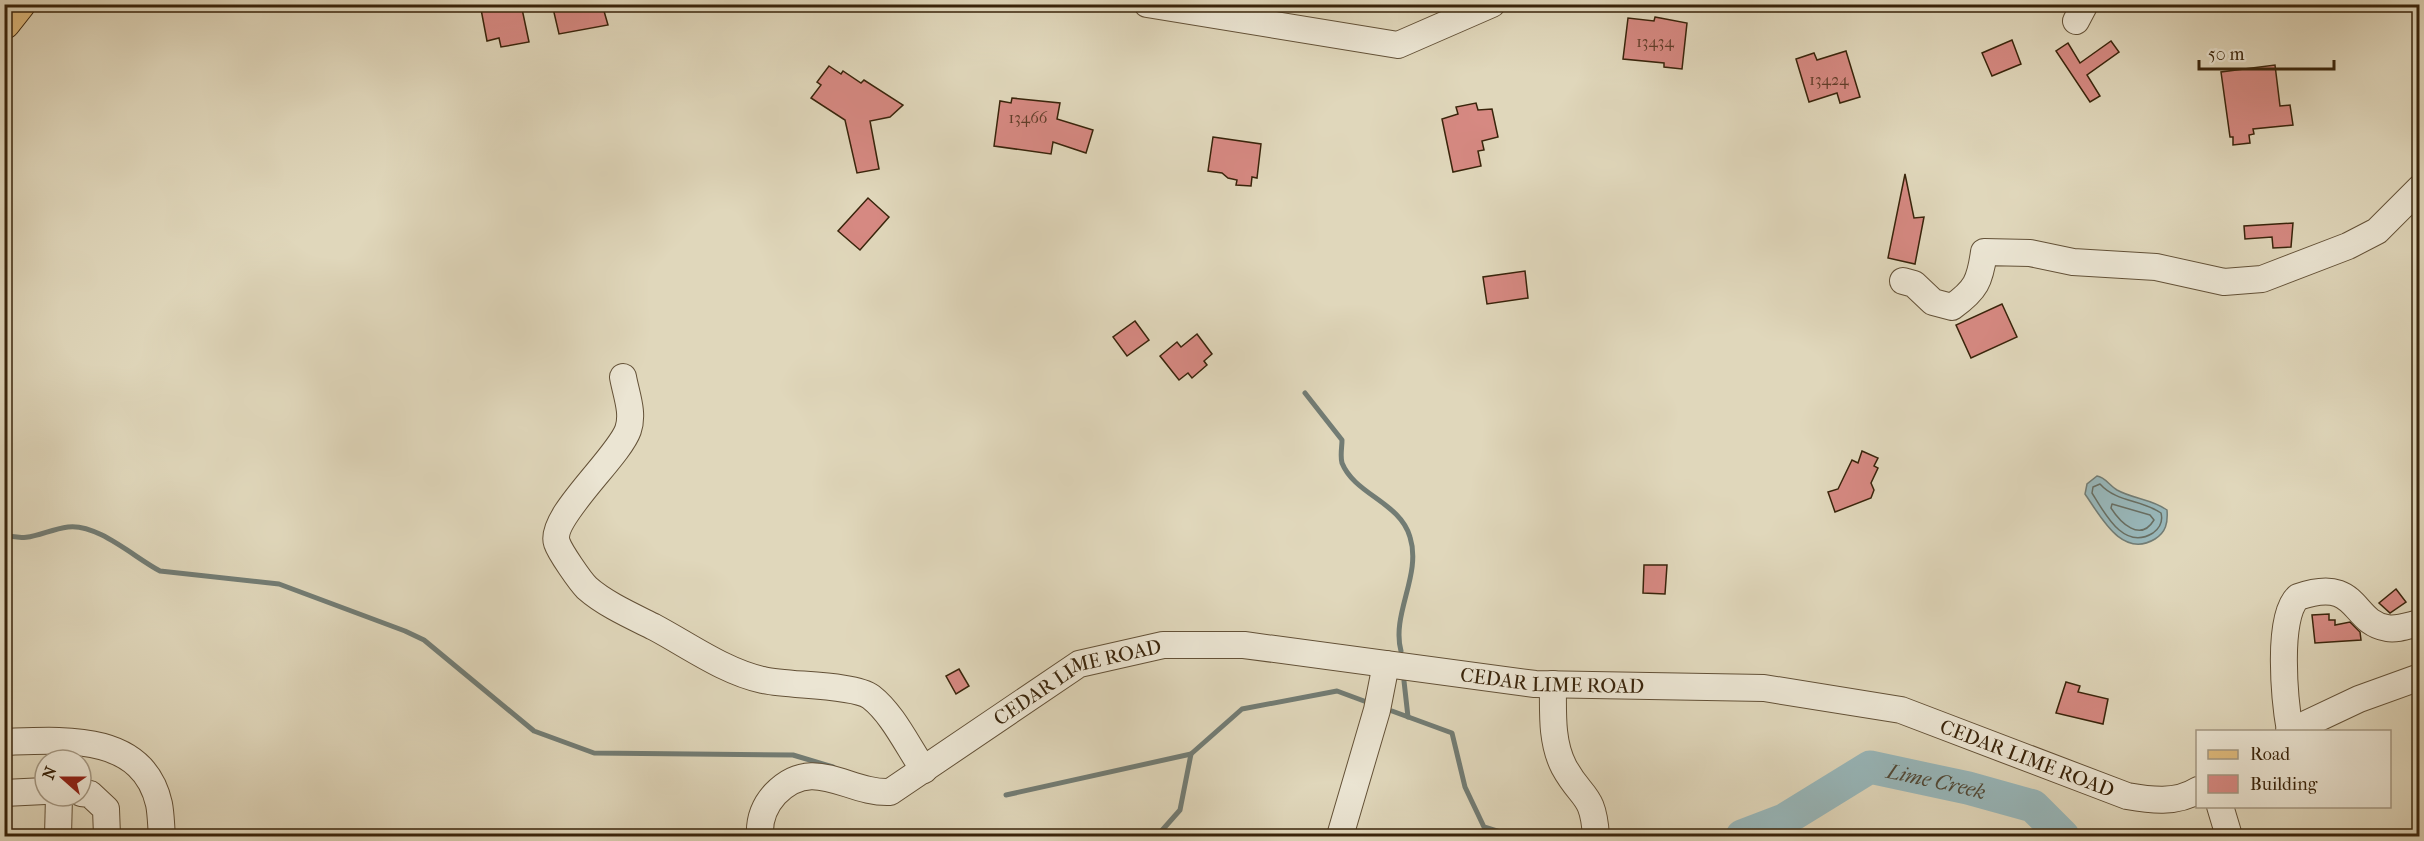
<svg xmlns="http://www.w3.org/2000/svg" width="2424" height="841" font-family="'IM FELL French Canon',serif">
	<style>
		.water { fill: #98b7ba; stroke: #727c74; stroke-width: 1.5 }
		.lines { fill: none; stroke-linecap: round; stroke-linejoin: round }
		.shore { stroke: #686e62; stroke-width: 1.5 }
		.stream { stroke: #727c74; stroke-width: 5 }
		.river { stroke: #98b7ba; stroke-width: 33 }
		.building { fill: #d68982; stroke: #39240b; stroke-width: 1.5 }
		.minor-casing { stroke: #635137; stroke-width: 28 }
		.major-casing { stroke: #39240b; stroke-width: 34 }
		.minor { stroke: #ebe5d3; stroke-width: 26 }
		.major { stroke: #e0bc7e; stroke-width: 32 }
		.labels { text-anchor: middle; stroke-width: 4.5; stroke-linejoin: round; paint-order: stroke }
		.number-label { font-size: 16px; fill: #603d29 }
		.street-label { font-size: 20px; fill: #39240b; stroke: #ebe5d3 }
		.water-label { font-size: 21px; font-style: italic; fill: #514937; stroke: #ebe5d3 }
	</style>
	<rect width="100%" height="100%" fill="#e0d7bb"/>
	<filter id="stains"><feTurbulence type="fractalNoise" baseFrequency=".00333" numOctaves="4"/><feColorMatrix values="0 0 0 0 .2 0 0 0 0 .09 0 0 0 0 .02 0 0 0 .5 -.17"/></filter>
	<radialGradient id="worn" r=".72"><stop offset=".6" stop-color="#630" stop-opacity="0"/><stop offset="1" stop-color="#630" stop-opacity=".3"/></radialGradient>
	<!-- water -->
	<path class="water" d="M2097,476C2105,477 2109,485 2117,490C2133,499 2152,499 2167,510C2168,523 2166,532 2155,539C2122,559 2101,517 2085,494L2087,484Z"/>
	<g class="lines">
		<!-- shore -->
		<g class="shore">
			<path d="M2100,484C2116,502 2142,500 2161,513C2163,521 2160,528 2153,533C2124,551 2105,514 2092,493L2093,487Z"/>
			<path d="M2112,504L2150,515L2154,520C2140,543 2120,522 2111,508Z"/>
		</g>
		<!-- stream -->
		<g class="stream">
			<path d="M1305,393L1342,440C1342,447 1340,456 1342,463C1355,495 1400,502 1410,537C1422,575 1391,614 1401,651"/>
			<path d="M4,534C29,544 44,530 68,527C97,523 135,558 160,571L279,584L405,631L424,640L534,731L594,753L793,755L833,767"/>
			<polyline points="1404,681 1408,717"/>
			<polyline points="1392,711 1452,733 1465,787 1484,827 1513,836"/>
			<polyline points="1006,795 1191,754"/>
			<polyline points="1157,836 1180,810 1191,754 1242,709 1337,691 1364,701"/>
		</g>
		<!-- river -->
		<path class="river" id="s1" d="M1742,836L1784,820L1870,767L1968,788L2033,806L2063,836"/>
	</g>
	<!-- building -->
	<g class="building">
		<polygon points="480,4 521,4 529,42 501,47 499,38 487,41"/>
		<polygon points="552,4 602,4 608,25 559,34"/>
		<polygon points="1655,17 1687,23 1682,69 1664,67 1664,63 1623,59 1628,18 1654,21"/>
		<polygon points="2012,40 2021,64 1992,76 1982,53"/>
		<polygon points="2111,41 2119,52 2087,75 2100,96 2090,102 2056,51 2068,43 2080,63"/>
		<polygon points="1846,51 1860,97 1840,103 1837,93 1809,102 1796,59 1814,53 1817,60"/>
		<polygon points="2275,65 2280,106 2290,105 2293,125 2253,129 2254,134 2249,135 2250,143 2233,145 2233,137 2230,137 2221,72"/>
		<polygon points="829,66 841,74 843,71 861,83 864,80 903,105 890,117 870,121 879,169 857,173 845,120 811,98 821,85 817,82"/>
		<polygon points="1012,98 1060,103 1057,119 1093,130 1086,153 1053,142 1051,154 994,146 1000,101 1011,103"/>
		<polygon points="1476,103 1478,110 1492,109 1498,137 1482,141 1484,150 1478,151 1481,166 1453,172 1442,119 1458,114 1456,107"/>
		<polygon points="1213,137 1261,144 1257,178 1252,177 1251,186 1236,185 1237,180 1228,178 1222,173 1208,171"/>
		<polygon points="1905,174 1914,218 1924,217 1915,264 1888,258"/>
		<polygon points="868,198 889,217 860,250 838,231"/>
		<polygon points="2293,223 2291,247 2273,248 2272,237 2245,239 2244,226"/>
		<polygon points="1525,271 1528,298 1487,304 1483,277"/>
		<polygon points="2002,304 2017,337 1971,358 1956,325"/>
		<polygon points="1135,321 1149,340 1127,356 1113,337"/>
		<polygon points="1197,334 1212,354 1204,361 1207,365 1192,378 1188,373 1179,380 1160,356 1177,342 1181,347"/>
		<polygon points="1862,451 1878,458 1874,466 1878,468 1871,483 1874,490 1871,498 1835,512 1828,492 1838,489 1852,460 1858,463"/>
		<polygon points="1644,565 1667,565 1665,594 1643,593"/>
		<polygon points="2396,589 2406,602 2390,613 2379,603"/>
		<polygon points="2329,614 2329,620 2335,620 2335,625 2350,622 2360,632 2361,640 2315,643 2312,615"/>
		<polygon points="959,669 969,686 956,694 946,676"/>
		<polygon points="2066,682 2080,686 2078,692 2108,699 2103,724 2056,713"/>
	</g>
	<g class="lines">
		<!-- minor casing -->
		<g class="minor-casing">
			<g id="minor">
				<polyline points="1147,4 1398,45 1492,4"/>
				<polyline points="2076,21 2085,4"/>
				<path d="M1903,281L1914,284L1933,302L1952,307C1976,290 1980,281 1984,252L2030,253L2073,262L2156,267L2224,282L2262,279L2348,246L2377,231L2420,188"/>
				<path d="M623,377C626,394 634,413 628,430C618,458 548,518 557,543C560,552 580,581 587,588C605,604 632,616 654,627C688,645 725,672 763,680C787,686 854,684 871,697C893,714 908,747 924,770"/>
				<path d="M1553,684C1553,712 1551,742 1564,767C1582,800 1593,792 1596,836"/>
				<path d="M2290,731C2285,703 2276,617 2298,597C2360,576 2350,622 2387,628C2397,630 2410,625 2420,623"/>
				<polyline points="2289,732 2359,699 2420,677"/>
				<path d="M4,742C61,740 143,732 159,804C161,814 161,826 162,836"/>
				<polyline points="4,793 45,791"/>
				<polyline points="81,793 90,794 106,809 107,836"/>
				<polyline points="2220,806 2229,836"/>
				<polyline points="58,836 59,796"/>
				<path id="s2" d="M760,836C759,820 764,806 775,794C813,754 848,794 890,792L1079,664L1163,645H1244L1535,684L1764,688L1901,710L2127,796C2150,800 2176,804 2198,790"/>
				<polyline points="1340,836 1377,710 1386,664"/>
			</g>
		</g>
		<!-- major casing -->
		<g class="major-casing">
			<polyline id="major" points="4,23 19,4"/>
		</g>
		<!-- minor -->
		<use href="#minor" class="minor"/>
		<!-- major -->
		<use href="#major" class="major"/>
	</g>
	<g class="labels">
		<!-- number labels -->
		<g class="number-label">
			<text x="1655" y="47">13434</text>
			<text x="1829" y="85">13424</text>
			<text x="1028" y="123">13466</text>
		</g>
		<!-- street labels -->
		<g class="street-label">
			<text dy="7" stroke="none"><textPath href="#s2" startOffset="874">CEDAR LIME ROAD</textPath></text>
			<text dy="7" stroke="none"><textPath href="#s2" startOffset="388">CEDAR LIME ROAD</textPath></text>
			<text dy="7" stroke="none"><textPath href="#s2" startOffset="1360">CEDAR LIME ROAD</textPath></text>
		</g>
		<!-- water labels -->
		<g class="water-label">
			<text dy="7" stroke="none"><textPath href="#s1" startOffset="214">Lime Creek</textPath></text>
		</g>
	</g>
	<!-- margin -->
	<rect width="2424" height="841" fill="none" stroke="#e0d7bb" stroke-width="24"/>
	<rect x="6" y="6" width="2412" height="829" fill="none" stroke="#39240b" stroke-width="3"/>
	<rect x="12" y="12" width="2400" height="817" fill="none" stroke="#39240b" stroke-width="1.5"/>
	<!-- legend -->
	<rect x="2196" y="730" width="195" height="78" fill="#ebe5d3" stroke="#a49883" stroke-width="1.5"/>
	<rect x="2208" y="750" width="30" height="9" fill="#e0bc7e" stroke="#a49883" stroke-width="1.5"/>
	<text x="2250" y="760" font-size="18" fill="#39240b">Road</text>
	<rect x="2208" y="775" width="30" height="18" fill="#d68982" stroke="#a49883" stroke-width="1.5"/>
	<text x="2250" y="790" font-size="18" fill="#39240b">Building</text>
	<!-- north arrow -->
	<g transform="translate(63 778) rotate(291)"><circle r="28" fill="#ebe5d3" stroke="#a49883" stroke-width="1.5"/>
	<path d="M0-4.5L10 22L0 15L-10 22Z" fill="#8f2418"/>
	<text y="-9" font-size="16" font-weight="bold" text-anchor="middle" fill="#39240b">N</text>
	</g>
	<!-- scale -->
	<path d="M2199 60v9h135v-9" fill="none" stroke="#39240b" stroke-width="3"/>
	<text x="2208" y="60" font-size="18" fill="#39240b" stroke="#ebe5d3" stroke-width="4.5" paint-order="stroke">50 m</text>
	<rect width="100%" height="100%" filter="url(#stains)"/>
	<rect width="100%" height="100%" fill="url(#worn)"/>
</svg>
